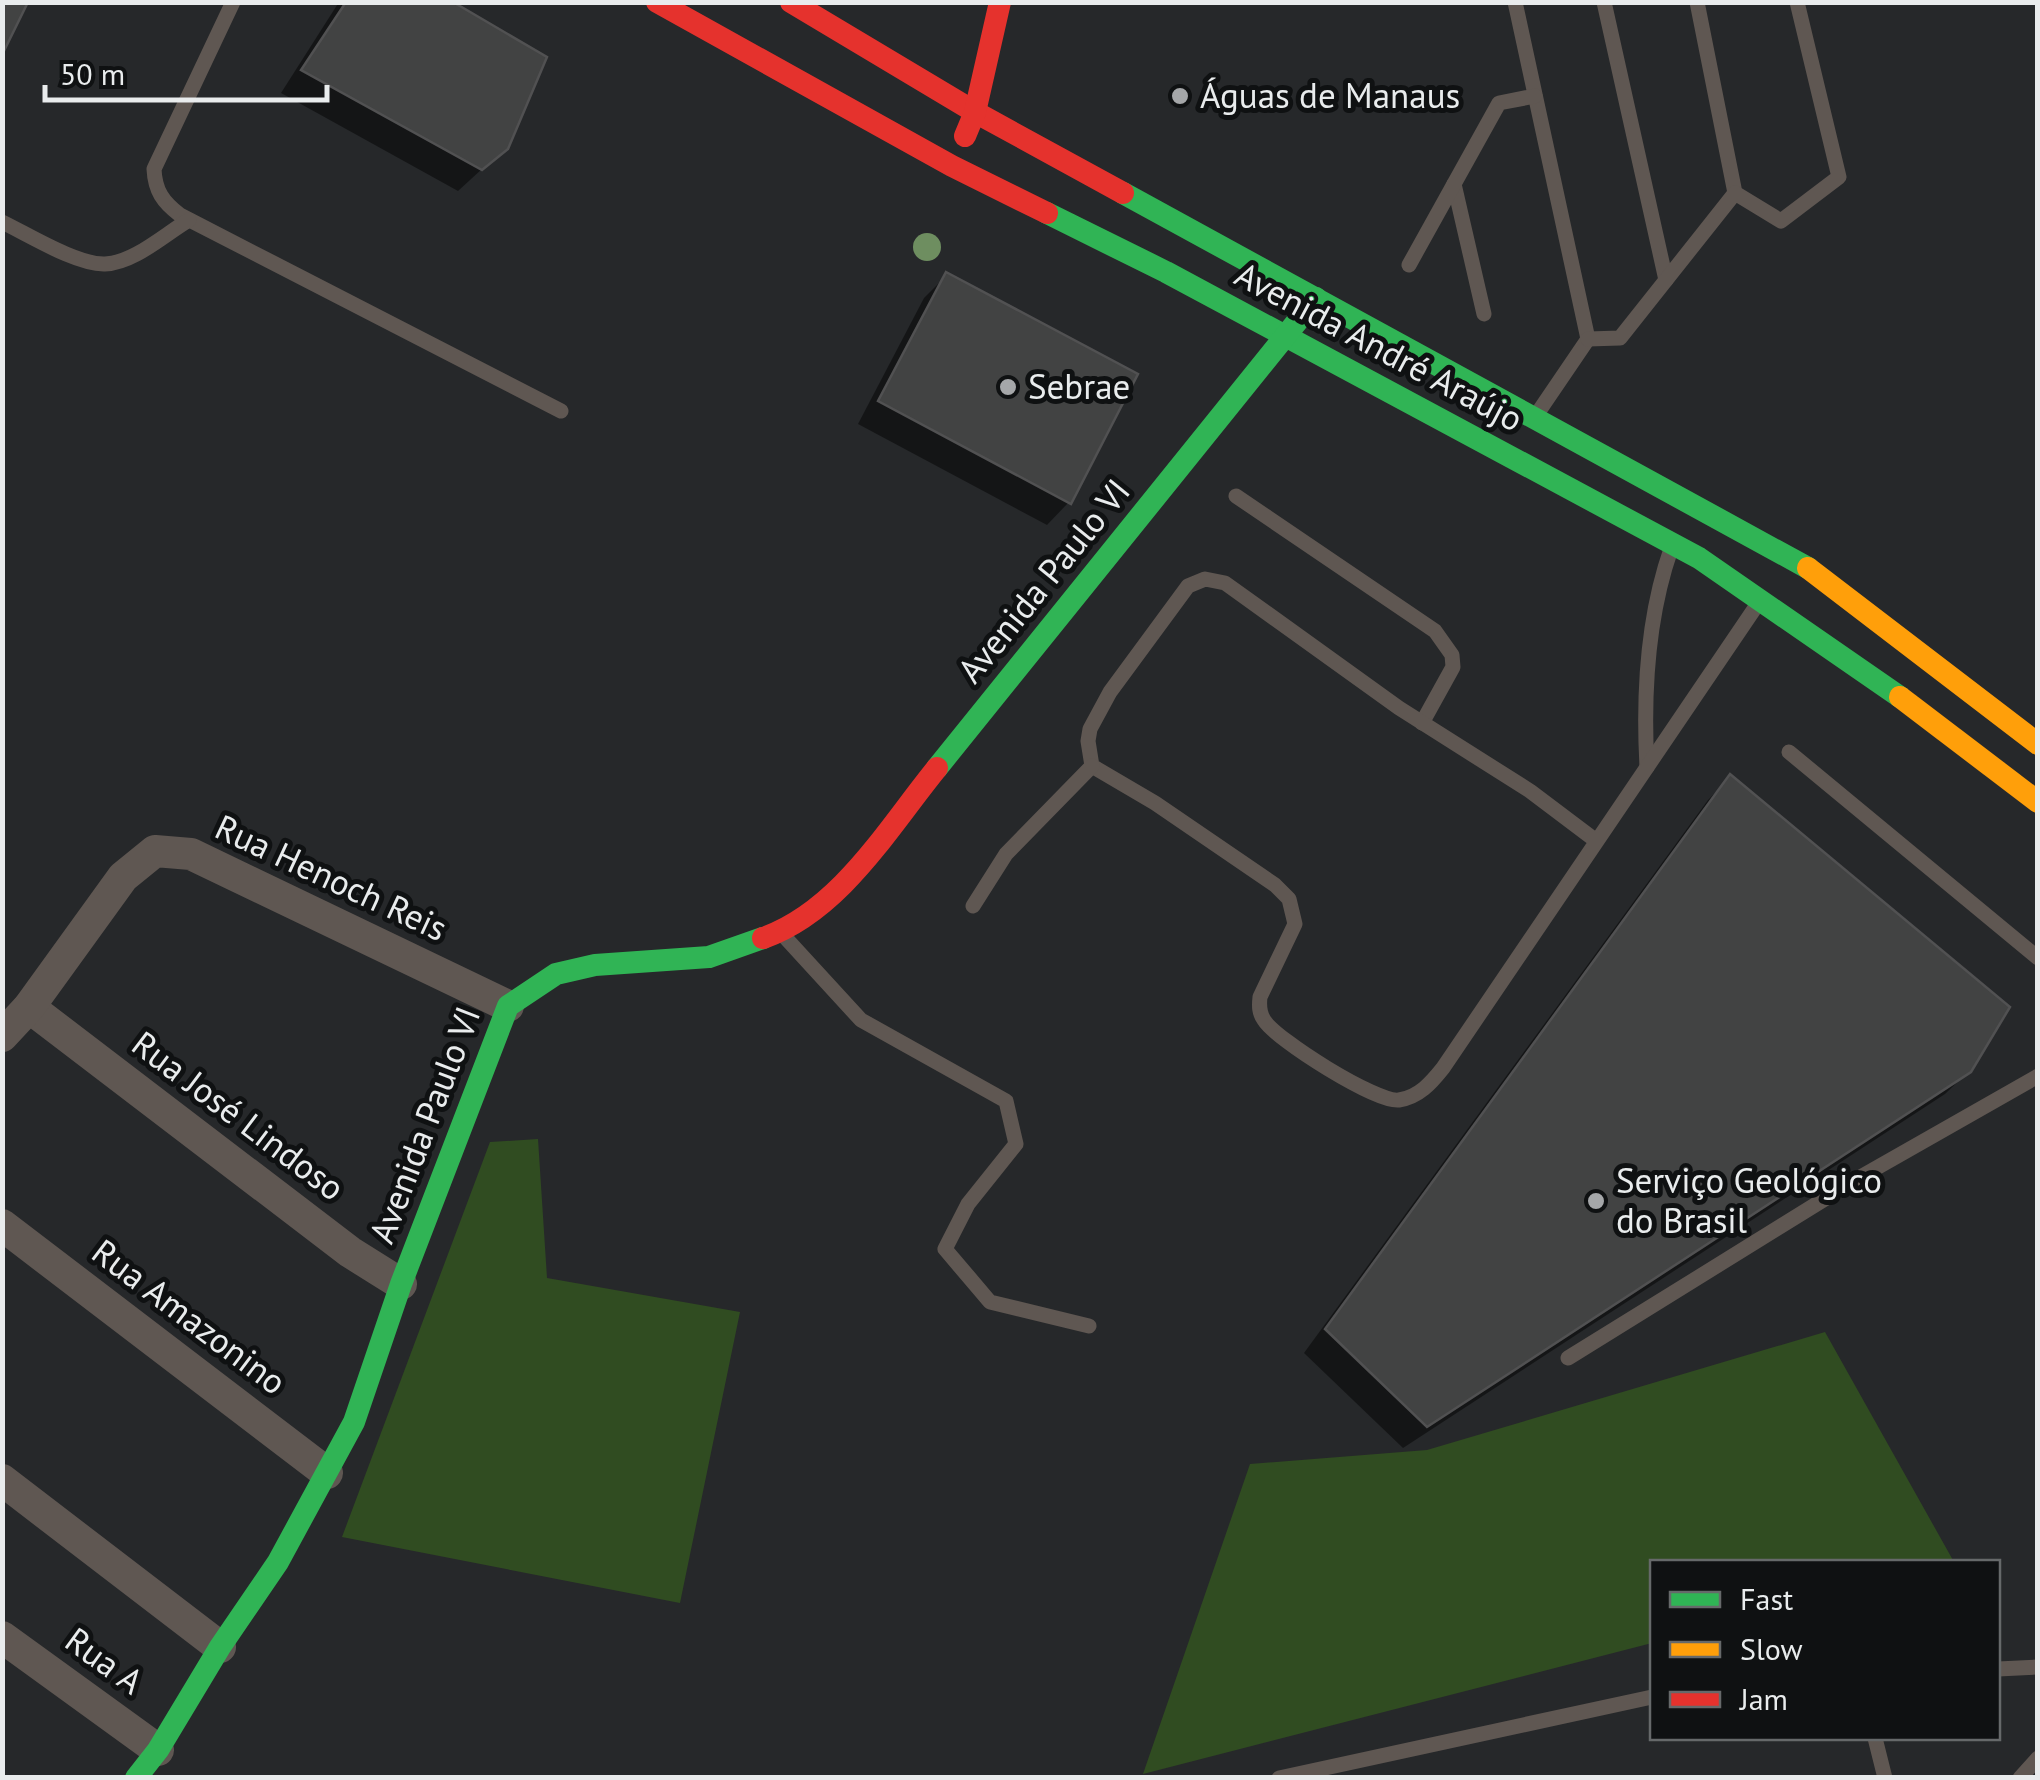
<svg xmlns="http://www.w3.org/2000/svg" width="2040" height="1780" font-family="'PT Sans',sans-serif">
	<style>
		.green { fill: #304c21 }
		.shadow { fill: #0007 }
		.building { fill: #424343; stroke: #515152; stroke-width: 2.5 }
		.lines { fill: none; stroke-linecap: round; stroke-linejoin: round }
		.lane { stroke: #5f5752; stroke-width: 15 }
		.street { stroke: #5f5752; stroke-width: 32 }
		.fast { stroke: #30b455; stroke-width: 22 }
		.slow { stroke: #ff9f0a; stroke-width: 22 }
		.jam { stroke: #e5322d; stroke-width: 22 }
		.tree { fill: #6e8e60 }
		.poi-dot { fill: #a5a7a9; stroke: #0f1112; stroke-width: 4 }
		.labels { text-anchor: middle; stroke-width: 10; stroke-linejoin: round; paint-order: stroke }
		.poi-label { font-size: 35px; fill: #e9eced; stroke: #0f1112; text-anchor: start }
		.street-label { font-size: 35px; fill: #e9eced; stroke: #0f1112 }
	</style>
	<rect width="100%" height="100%" fill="#26282a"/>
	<!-- green -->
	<g class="green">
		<polygon points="538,1139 547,1278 740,1312 680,1603 342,1537 490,1142"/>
		<polygon points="1825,1332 1954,1562 1652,1562 1652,1643 1143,1774 1250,1464 1427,1450"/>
	</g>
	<!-- shadow -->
	<g class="shadow">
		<polygon points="339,2 448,2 506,147 458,191 281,93"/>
		<polygon points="946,276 1069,502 1047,525 858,424 924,298"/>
		<polygon points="1730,778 1969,1071 1945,1094 1403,1448 1304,1353 1708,800"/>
	</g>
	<!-- building -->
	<g class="building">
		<polygon points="2,2 28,2 2,55"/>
		<polygon points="346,2 453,2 547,57 508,149 482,170 301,70"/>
		<polygon points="946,272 1138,374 1071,504 878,401"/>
		<polygon points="1730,774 2010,1007 1971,1072 1427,1427 1325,1329"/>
	</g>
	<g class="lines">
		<!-- lane -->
		<g class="lane">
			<path d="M233,2L154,169C155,191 163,202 180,215L561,411"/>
			<polyline points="1515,2 1588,339 1537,414"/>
			<polyline points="1604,2 1666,280"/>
			<polyline points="1697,2 1735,193"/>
			<polyline points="1454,184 1484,314"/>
			<path d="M2,222C29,235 77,265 105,264C134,263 165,234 189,220"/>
			<polyline points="1409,265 1499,103 1535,96"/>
			<polyline points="1588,339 1620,338 1735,193 1781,221 1839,177 1797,2"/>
			<polyline points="1236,496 1435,631 1452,655 1453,667 1422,723"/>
			<polyline points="1789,752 2038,958"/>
			<path d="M1647,767C1643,695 1647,618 1671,549"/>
			<path d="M1595,840L1530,791L1399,708L1225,583L1205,579L1188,586L1110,692L1090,729L1088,741L1092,766L1155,803L1275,885L1289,899L1295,924L1260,997C1259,1006 1259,1013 1264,1020C1276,1040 1377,1103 1399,1100C1419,1097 1431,1083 1443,1068L1757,605"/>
			<polyline points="973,906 1006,854 1092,766"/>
			<polyline points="783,935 861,1020 1006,1101 1016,1144 968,1204 945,1249 990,1302 1089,1326"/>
			<polyline points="1568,1358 1857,1179 2038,1076"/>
			<polyline points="1998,1669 2038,1667"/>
			<polyline points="1875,1738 1885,1778"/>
			<polyline points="1279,1778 1652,1697"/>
			<polyline points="2020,1778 2038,1758"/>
		</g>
		<!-- street -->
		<g class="street">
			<polyline points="29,1007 350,1252 401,1284"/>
			<polyline points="2,1036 29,1007 123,877 155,851 191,854 508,1006"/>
			<polyline points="2,1225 327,1473"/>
			<polyline points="2,1480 220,1647"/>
			<polyline points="2,1637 158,1750"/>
		</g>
		<!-- fast -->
		<g class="fast">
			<polyline points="1123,193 1808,568"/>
			<polyline points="1047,213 1166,272 1699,558 1900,697"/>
			<polyline points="937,768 1316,298"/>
			<polyline points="136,1778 158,1750 220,1647 278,1562 354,1422 401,1284 508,1006 556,974 595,965 709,957 763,938"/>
		</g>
		<!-- slow -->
		<g class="slow">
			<polyline points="1808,568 2038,744"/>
			<polyline points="1900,697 2038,802"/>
		</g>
		<!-- jam -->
		<g class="jam">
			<polyline points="657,2 952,166 1047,213"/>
			<polyline points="791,2 975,112 1123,193"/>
			<polyline points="965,136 975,112 1000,2"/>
			<path d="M763,938C840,911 888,828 937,768"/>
		</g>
	</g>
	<!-- trees -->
	<circle class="tree" cx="927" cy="247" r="14"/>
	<!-- markers -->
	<g class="poi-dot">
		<circle cx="1180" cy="96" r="10"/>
		<circle cx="1008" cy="387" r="10"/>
		<circle cx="1596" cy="1201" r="10"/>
	</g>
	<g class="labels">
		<!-- poi labels -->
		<g class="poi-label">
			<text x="1200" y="108">Águas de Manaus</text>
			<text x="1028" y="399">Sebrae</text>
			<text x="1616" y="1193">Serviço Geológico<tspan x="1616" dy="40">do Brasil</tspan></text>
		</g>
		<!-- street labels -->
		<g class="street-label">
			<text transform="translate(1379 347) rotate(28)" y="12">Avenida André Araújo</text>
			<text transform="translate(1044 581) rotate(-51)" y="12">Avenida Paulo VI</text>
			<text transform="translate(331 878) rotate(25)" y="12">Rua Henoch Reis</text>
			<text transform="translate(238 1116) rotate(37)" y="12">Rua José Lindoso</text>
			<text transform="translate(425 1125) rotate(-69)" y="12">Avenida Paulo VI</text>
			<text transform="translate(189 1317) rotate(37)" y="12">Rua Amazonino</text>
			<text transform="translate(104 1661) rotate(36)" y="12">Rua A</text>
		</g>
	</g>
	<!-- border -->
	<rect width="2040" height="1780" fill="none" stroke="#e9eced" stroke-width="10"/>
	<!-- legend -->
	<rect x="1650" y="1560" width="350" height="180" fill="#0f1112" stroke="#66696a" stroke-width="2.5"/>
	<rect x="1670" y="1592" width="50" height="15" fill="#30b455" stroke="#66696a" stroke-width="2.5"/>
	<text x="1740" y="1610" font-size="30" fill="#e9eced">Fast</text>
	<rect x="1670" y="1642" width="50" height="15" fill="#ff9f0a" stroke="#66696a" stroke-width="2.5"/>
	<text x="1740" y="1660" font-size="30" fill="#e9eced">Slow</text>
	<rect x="1670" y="1692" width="50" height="15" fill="#e5322d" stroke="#66696a" stroke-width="2.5"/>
	<text x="1740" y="1710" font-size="30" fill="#e9eced">Jam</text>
	<!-- scale -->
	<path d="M45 85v15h282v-15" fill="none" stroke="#e9eced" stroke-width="5"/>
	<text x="60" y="85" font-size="30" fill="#e9eced" stroke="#0f1112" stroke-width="8" paint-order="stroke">50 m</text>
</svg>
